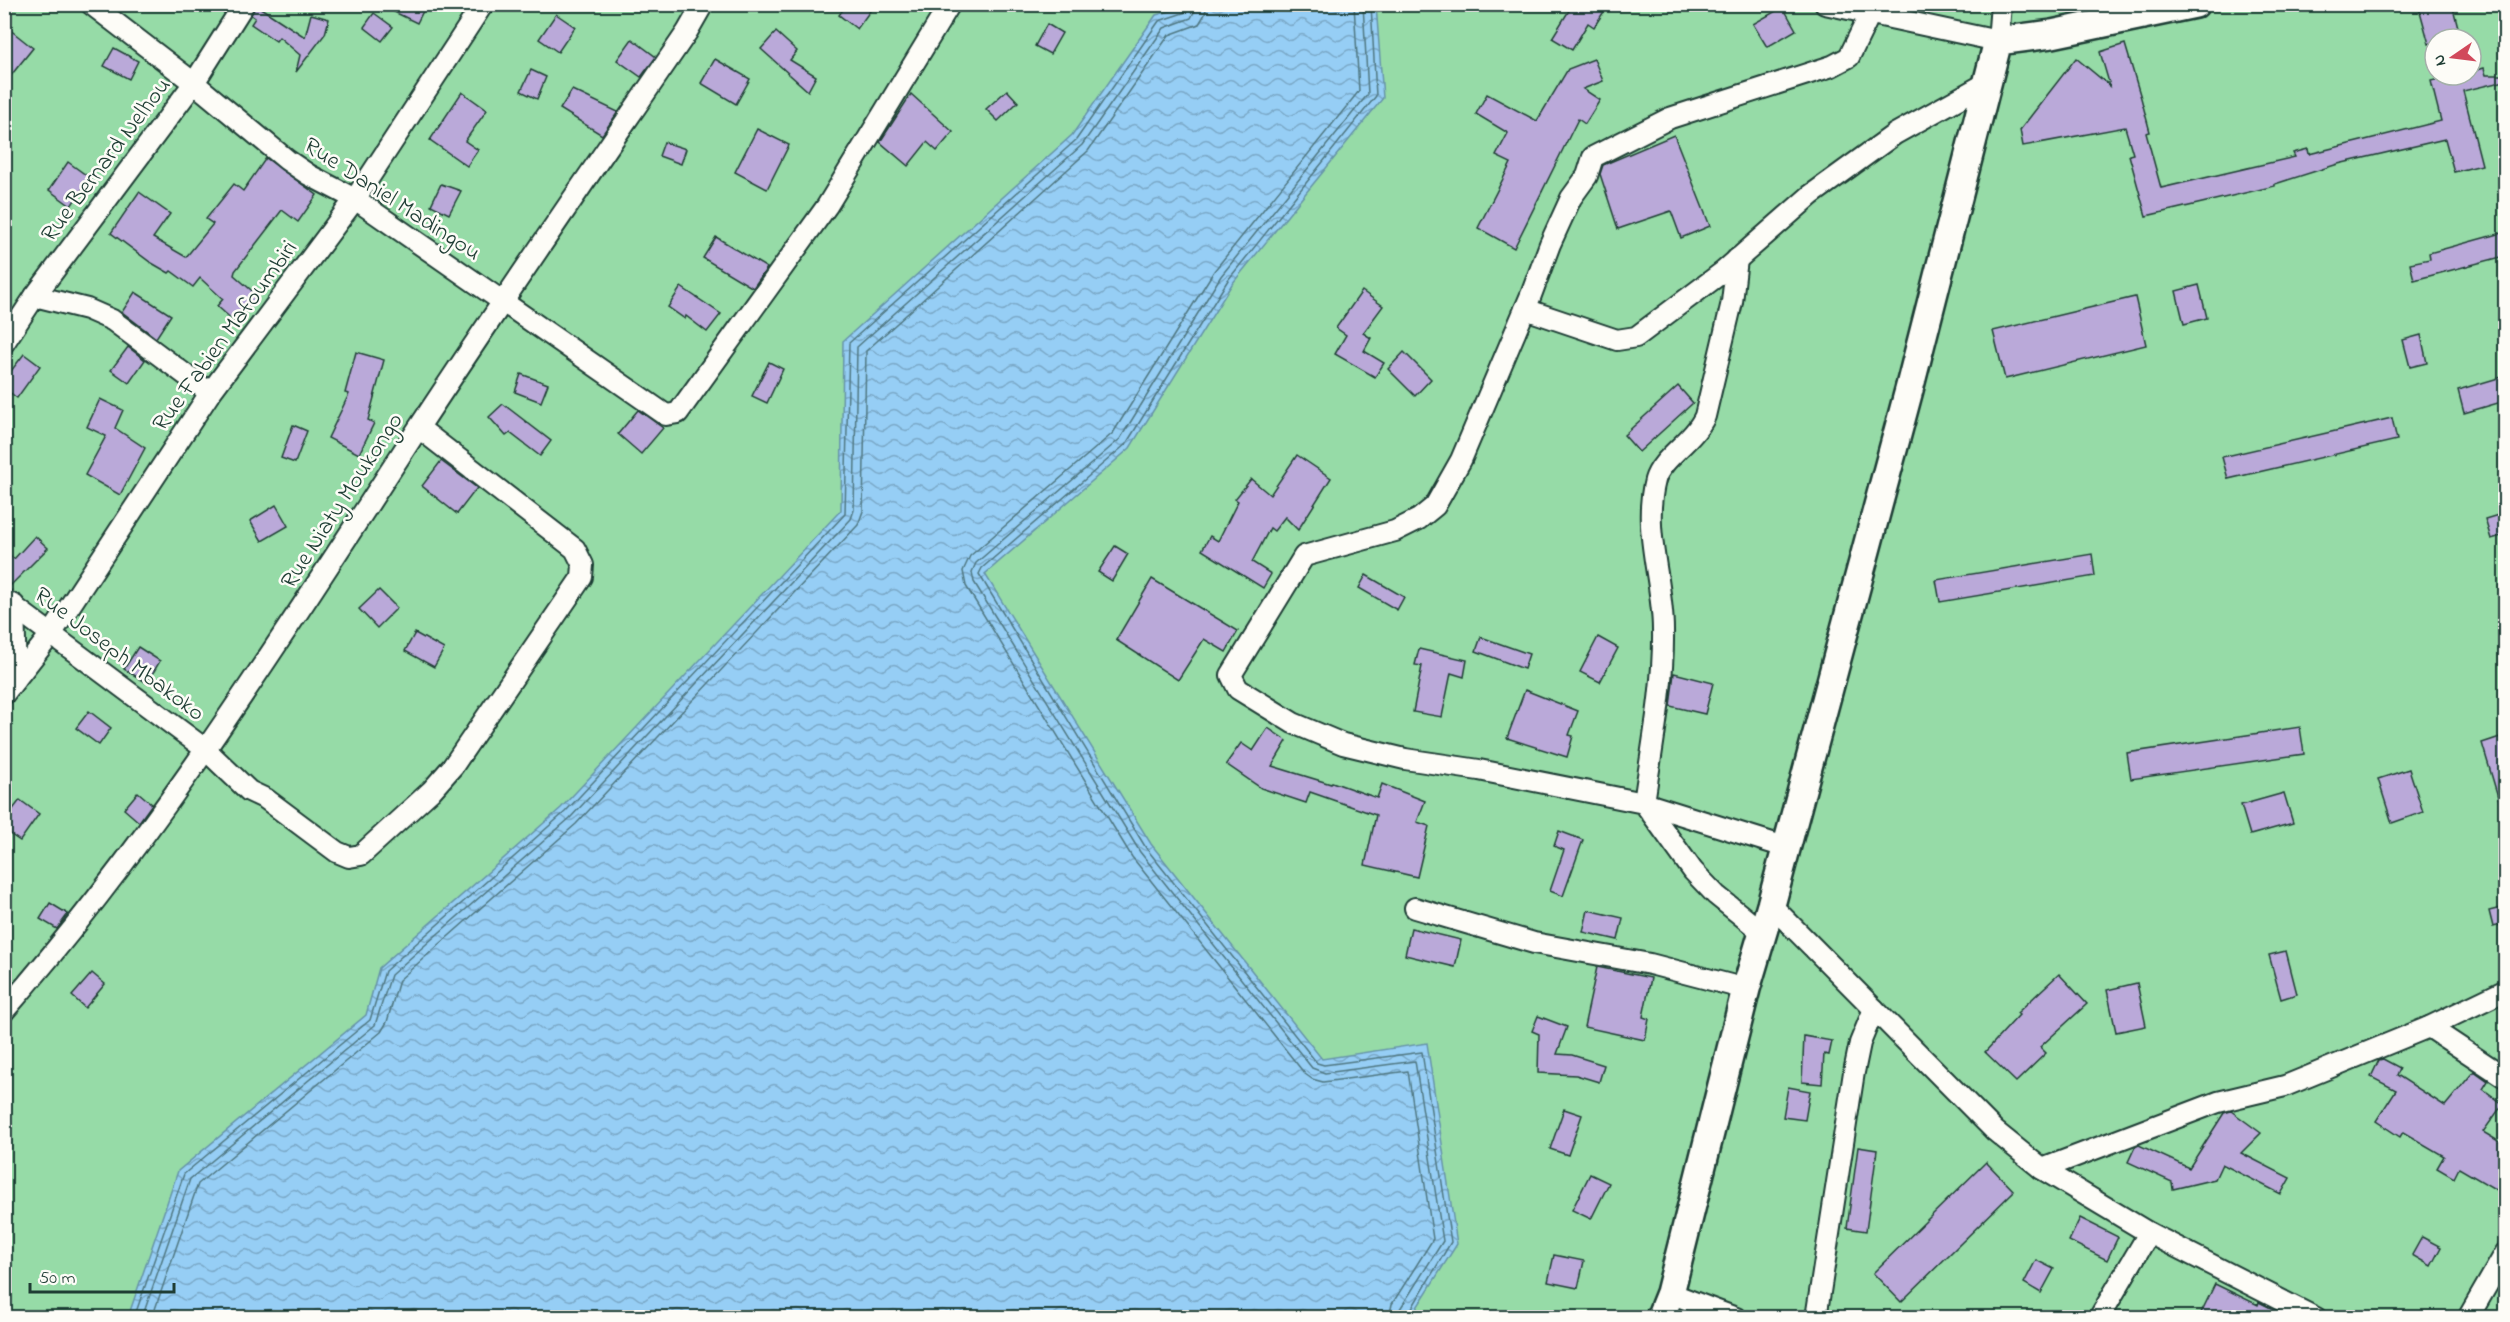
<svg xmlns="http://www.w3.org/2000/svg" width="2510" height="1322" font-family="'Indie Flower',sans-serif">
	<style>
		.green { fill: #96dba7; stroke: #5a8c6e; stroke-width: 1.5; fill-rule: evenodd }
		.water { fill: url(#water-waves); stroke: #6694a8; stroke-width: 1.5 }
		.lines { fill: none; stroke-linecap: round; stroke-linejoin: round }
		.shore { stroke: #4f7781; stroke-width: 1.5 }
		.building { fill: #baa9d9; stroke: #1f3d34; stroke-width: 1.5 }
		.street-casing { stroke: #1f3d34; stroke-width: 24 }
		.secondary-casing { stroke: #1f3d34; stroke-width: 32 }
		.street { stroke: #fdfcf7; stroke-width: 20 }
		.secondary { stroke: #fdfcf7; stroke-width: 27 }
		.labels { text-anchor: middle; stroke-width: 5; stroke-linejoin: round; paint-order: stroke }
		.street-label { font-size: 24px; fill: #1f3d34; stroke: #fdfcf7 }
	</style>
	<defs>
		<pattern id="water-waves" width="16" height="10" patternUnits="userSpaceOnUse" patternTransform="scale(1.5)"><rect width="16" height="10" fill="#96cef5"/><path d="M0 5q4-4 8 0t8 0" fill="none" stroke="#7aa8c7"/></pattern>
	</defs>
	<rect width="100%" height="100%" fill="#e9e3ee"/>
	<filter id="ink" filterUnits="userSpaceOnUse"><feTurbulence type="fractalNoise" baseFrequency=".0167" numOctaves="2"/><feDisplacementMap in="SourceGraphic" scale="12" xChannelSelector="R" yChannelSelector="G"/><feConvolveMatrix kernelMatrix="1 2 1 2 8 2 1 2 1" color-interpolation-filters="sRGB"/></filter>
	<g filter="url(#ink)">
		<!-- green -->
		<path class="green" d="M5,5H2505V1317H5ZM2435,39H2471V75H2435Z"/>
		<!-- water -->
		<polygon class="water" points="1193,5 1376,5 1383,98 1232,284 1130,448 985,574 1151,844 1322,1059 1427,1043 1457,1244 1411,1317 128,1317 178,1171 366,1015 379,968 561,808 841,510 843,341 1072,135 1156,15"/>
		<g class="lines">
			<!-- shore -->
			<g class="shore">
				<polyline points="1354,4 1359,91 1214,271 1113,433 970,556 963,571 966,586 1132,857 1305,1074 1312,1079 1323,1082 1408,1071 1433,1239 1392,1304 1389,1318"/>
				<polyline points="1363,4 1368,94 1221,276 1120,439 976,563 972,572 974,582 1140,852 1312,1068 1325,1073 1415,1061 1443,1241 1400,1309 1398,1318"/>
				<polyline points="1371,4 1376,96 1228,280 1126,444 982,568 979,574 1146,848 1317,1063 1324,1065 1422,1052 1451,1242 1406,1318"/>
				<polyline points="134,1318 184,1174 370,1020 385,971 565,812 845,514 849,343 1076,140 1159,21 1186,12 1190,4"/>
				<polyline points="142,1318 190,1179 375,1025 391,975 570,818 851,519 854,510 857,347 1082,145 1164,28 1191,18 1198,4"/>
				<polyline points="152,1318 198,1184 381,1032 387,1022 399,980 576,824 858,525 863,511 866,351 1088,151 1169,35 1199,24 1205,14 1207,4"/>
			</g>
		</g>
		<!-- building -->
		<g class="building">
			<polygon points="378,4 414,4 424,9 417,23"/>
			<polygon points="847,4 875,4 857,29 839,15"/>
			<polygon points="1573,4 1596,4 1605,10 1594,27 1588,23 1572,50 1552,38"/>
			<polygon points="2418,4 2452,4 2460,35 2435,39 2435,42 2429,44"/>
			<polygon points="256,5 305,37 311,14 329,19 325,34 296,72 300,55 279,37 276,41 251,24 255,18 251,15"/>
			<polygon points="1783,7 1796,30 1767,47 1753,24"/>
			<polygon points="374,13 393,27 382,41 364,27"/>
			<polygon points="556,14 575,27 558,52 539,39"/>
			<polygon points="1047,24 1062,33 1050,54 1035,46"/>
			<polygon points="4,25 33,48 4,84"/>
			<polygon points="776,32 797,51 790,60 816,76 808,91 761,49"/>
			<polygon points="632,39 656,57 641,77 617,60"/>
			<polygon points="2125,44 2141,98 2150,132 2146,133 2161,188 2295,157 2293,153 2308,149 2309,154 2441,121 2431,81 2455,75 2471,75 2471,72 2484,68 2486,75 2505,75 2505,81 2463,91 2482,165 2454,172 2445,139 2338,164 2275,184 2275,186 2146,216 2129,155 2133,154 2125,127 2023,146 2020,130 2076,58 2110,86 2100,52"/>
			<polygon points="114,48 138,61 129,79 104,66"/>
			<polygon points="715,59 750,79 736,104 701,83"/>
			<polygon points="1594,59 1603,81 1583,89 1600,100 1585,124 1578,119 1514,248 1478,228 1511,163 1496,156 1508,133 1476,114 1487,94 1537,121 1568,69"/>
			<polygon points="531,70 546,77 537,99 521,91"/>
			<polygon points="572,90 618,112 602,135 560,109"/>
			<polygon points="1007,90 1018,102 998,121 986,109"/>
			<polygon points="462,92 487,110 465,141 478,150 467,166 430,140"/>
			<polygon points="911,94 953,132 937,151 927,142 908,166 880,142"/>
			<polygon points="757,129 789,145 767,189 735,172"/>
			<polygon points="1674,135 1710,226 1681,238 1671,211 1618,229 1600,174 1603,165"/>
			<polygon points="664,142 686,149 681,164 659,156"/>
			<polygon points="266,158 317,195 298,222 282,210 235,271 234,275 258,296 235,322 217,306 223,299 200,278 193,287 171,271 169,273 150,262 111,233 139,192 170,214 153,238 186,257 213,224 206,219 234,184 243,191"/>
			<polygon points="68,162 90,178 71,206 49,190"/>
			<polygon points="441,184 461,191 449,214 431,205"/>
			<polygon points="2505,232 2505,256 2414,280 2410,263 2430,259 2429,253"/>
			<polygon points="716,237 767,268 753,288 703,258"/>
			<polygon points="2199,285 2207,318 2184,324 2176,291"/>
			<polygon points="681,287 721,314 707,332 686,316 685,319 668,307"/>
			<polygon points="1362,291 1383,306 1363,333 1371,338 1364,351 1384,363 1375,377 1335,354 1346,335 1336,328"/>
			<polygon points="135,292 171,315 156,338 122,312"/>
			<polygon points="2135,297 2146,345 2005,379 1993,331"/>
			<polygon points="2421,335 2427,363 2410,367 2403,340"/>
			<polygon points="128,347 145,360 129,383 111,370"/>
			<polygon points="356,352 384,360 368,420 374,423 359,454 328,438 349,394 345,393"/>
			<polygon points="1404,352 1431,379 1415,396 1388,369"/>
			<polygon points="24,354 40,366 17,398 4,388 4,380"/>
			<polygon points="769,362 783,369 767,403 752,396"/>
			<polygon points="521,374 548,384 541,402 515,392"/>
			<polygon points="2505,376 2505,401 2464,413 2458,390"/>
			<polygon points="1678,386 1693,403 1639,452 1624,435"/>
			<polygon points="100,399 123,410 115,428 145,448 120,495 85,475 106,436 87,427"/>
			<polygon points="503,404 551,441 540,456 510,433 506,436 489,417"/>
			<polygon points="638,410 663,428 641,454 618,434"/>
			<polygon points="2392,418 2397,440 2228,479 2222,457"/>
			<polygon points="293,425 307,431 295,463 281,458"/>
			<polygon points="1297,455 1331,478 1298,530 1285,517 1274,531 1270,528 1252,562 1271,574 1263,588 1202,550 1210,536 1218,541 1238,501 1235,499 1251,479 1270,495"/>
			<polygon points="441,461 477,488 457,514 422,486"/>
			<polygon points="276,505 288,526 262,541 250,521"/>
			<polygon points="2505,513 2505,535 2491,539 2485,519"/>
			<polygon points="35,536 48,548 8,588 4,587 4,550 14,559"/>
			<polygon points="1115,546 1128,554 1112,581 1098,572"/>
			<polygon points="2092,554 2095,576 1940,602 1936,580"/>
			<polygon points="1366,575 1404,597 1397,610 1359,588"/>
			<polygon points="1152,579 1238,631 1226,652 1204,639 1178,680 1116,640"/>
			<polygon points="379,590 397,608 377,628 359,609"/>
			<polygon points="415,633 444,649 434,667 405,651"/>
			<polygon points="1481,637 1529,654 1524,669 1476,651"/>
			<polygon points="1598,637 1618,648 1600,682 1580,672"/>
			<polygon points="138,647 160,661 147,683 124,669"/>
			<polygon points="1419,649 1467,660 1464,677 1451,673 1442,717 1413,712 1422,666 1415,665"/>
			<polygon points="1674,673 1713,683 1705,714 1670,706"/>
			<polygon points="1525,690 1578,711 1569,735 1573,736 1567,757 1507,738"/>
			<polygon points="89,711 111,728 99,745 76,728"/>
			<polygon points="2300,727 2304,754 2131,779 2127,753"/>
			<polygon points="1268,728 1287,741 1272,766 1331,784 1332,782 1377,798 1382,784 1425,801 1417,822 1429,826 1417,877 1365,865 1376,815 1310,792 1306,803 1261,788 1226,764 1241,743 1253,751"/>
			<polygon points="2500,737 2505,755 2505,807 2501,807 2482,743"/>
			<polygon points="2409,769 2423,812 2392,823 2378,779"/>
			<polygon points="138,792 152,804 139,822 124,809"/>
			<polygon points="2284,793 2293,823 2250,835 2241,805"/>
			<polygon points="20,800 39,814 20,841 4,830 4,821"/>
			<polygon points="1559,831 1583,840 1563,896 1550,891 1564,850 1554,846"/>
			<polygon points="50,903 68,914 57,929 40,919"/>
			<polygon points="2505,907 2505,924 2493,927 2489,911"/>
			<polygon points="1588,910 1623,918 1618,940 1583,932"/>
			<polygon points="1411,928 1461,940 1455,967 1405,955"/>
			<polygon points="2286,951 2297,994 2281,999 2269,955"/>
			<polygon points="1597,967 1651,978 1643,1017 1649,1019 1645,1040 1584,1027"/>
			<polygon points="92,973 105,984 85,1008 72,996"/>
			<polygon points="2059,974 2087,1004 2040,1047 2046,1053 2016,1082 1985,1052 2019,1015 2017,1013"/>
			<polygon points="2137,983 2146,1026 2116,1032 2107,990"/>
			<polygon points="1538,1016 1567,1027 1557,1054 1572,1055 1604,1065 1599,1082 1576,1075 1538,1073 1539,1034 1532,1031"/>
			<polygon points="1804,1036 1832,1041 1829,1055 1824,1054 1822,1084 1802,1082"/>
			<polygon points="2383,1059 2400,1068 2397,1075 2445,1106 2474,1071 2488,1081 2483,1089 2503,1104 2483,1132 2505,1145 2505,1195 2459,1168 2454,1178 2437,1168 2444,1156 2403,1132 2400,1137 2376,1121 2396,1090 2371,1077 2379,1060"/>
			<polygon points="1788,1087 1810,1091 1805,1120 1783,1117"/>
			<polygon points="1564,1109 1582,1115 1568,1155 1550,1149"/>
			<polygon points="2231,1111 2261,1133 2241,1153 2290,1178 2281,1194 2222,1164 2215,1179 2173,1189 2172,1182 2128,1162 2135,1147 2139,1145 2189,1168 2224,1113"/>
			<polygon points="1858,1147 1877,1150 1866,1231 1847,1228"/>
			<polygon points="1986,1162 2014,1191 1901,1302 1873,1273"/>
			<polygon points="1590,1174 1609,1183 1591,1219 1572,1210"/>
			<polygon points="2080,1218 2118,1237 2107,1260 2069,1241"/>
			<polygon points="2422,1237 2441,1247 2431,1266 2412,1255"/>
			<polygon points="1554,1255 1584,1261 1578,1288 1548,1282"/>
			<polygon points="2036,1260 2054,1269 2041,1293 2024,1283"/>
			<polygon points="2215,1284 2258,1305 2259,1302 2289,1317 2199,1317"/>
		</g>
		<g class="lines">
			<!-- street casing -->
			<g class="street-casing">
				<g id="street">
					<polyline points="91,4 194,83 287,160 309,175 355,199 666,415 678,413 827,206 950,4"/>
					<polyline points="1825,4 1998,41 2001,4"/>
					<path d="M1737,259L1732,302L1705,416C1694,441 1661,458 1655,480C1642,530 1663,580 1663,630C1664,687 1652,746 1644,803L1693,871L1716,895L1763,933"/>
					<polyline points="35,296 87,309 112,320 210,393"/>
					<polyline points="1525,309 1617,340 1636,337 1724,271 1811,195 1895,134 1990,81"/>
					<polyline points="4,343 35,296 194,83 244,4"/>
					<polyline points="4,599 205,749 249,791 266,799 337,852 349,857 361,855 431,791 453,766 582,577 583,565 575,549 419,428"/>
					<polyline points="14,605 16,678"/>
					<polyline points="4,694 52,633 210,393 355,199 483,4"/>
					<polyline points="1785,847 1644,803 1479,770 1405,759 1343,744 1293,723 1238,689 1231,675 1304,556 1395,531 1419,519 1435,506 1461,460 1531,295 1550,244 1571,198 1587,176 1593,157 1670,118 1832,66 1849,57 1870,14"/>
					<polyline points="1771,905 1995,1131 2042,1169 2149,1233 2316,1318"/>
					<polyline points="1415,908 1534,943 1650,964 1746,989"/>
					<path d="M4,1011C154,840 280,640 404,450C496,309 592,171 687,32L703,4"/>
					<polyline points="2429,1027 2506,1078"/>
					<polyline points="2042,1169 2218,1102 2285,1086 2429,1027 2506,990"/>
					<polyline points="1670,1293 1736,1318"/>
					<polyline points="1816,1318 1854,1072 1860,1043 1874,1009"/>
					<polyline points="2099,1318 2149,1233"/>
					<polyline points="2468,1318 2506,1252"/>
				</g>
			</g>
			<!-- secondary casing -->
			<g class="secondary-casing">
				<polyline id="secondary" points="1660,1318 1670,1293 1746,989 1771,905 1909,390 1998,41 2052,34 2195,4"/>
			</g>
			<!-- street -->
			<use href="#street" class="street"/>
			<!-- secondary -->
			<use href="#secondary" class="secondary"/>
		</g>
	</g>
	<g class="labels">
		<!-- street labels -->
		<g class="street-label">
			<text transform="translate(105 159) rotate(-53)" y="8">Rue Bernard Nelhou</text>
			<text transform="translate(393 198) rotate(33)" y="8">Rue Daniel Madingou</text>
			<text transform="translate(224 335) rotate(-54)" y="8">Rue Fabien Mafoumbiri</text>
			<text transform="translate(341 500) rotate(-57)" y="8">Rue Niaty Moukongo</text>
			<text transform="translate(120 653) rotate(37)" y="8">Rue Joseph Mbakoko</text>
		</g>
	</g>
	<!-- margin -->
	<rect width="2510" height="1322" fill="none" stroke="#fdfcf7" stroke-width="24"/>
	<rect x="12" y="12" width="2486" height="1298" fill="none" stroke="#1f3d34" stroke-width="2" filter="url(#ink)"/>
	<!-- north arrow -->
	<g transform="translate(2453 57) rotate(256)"><circle r="28" fill="#fdfcf7" stroke="#a4b0a9" stroke-width="1.5"/>
	<path d="M0-4.5L10 22L0 15L-10 22Z" fill="#d1495b"/>
	<text y="-9" font-size="16" font-weight="bold" text-anchor="middle" fill="#1f3d34">N</text>
	</g>
	<!-- scale -->
	<path d="M30 1283v9h144v-9" fill="none" stroke="#1f3d34" stroke-width="3"/>
	<text x="39" y="1283" font-size="18" fill="#1f3d34" stroke="#fdfcf7" stroke-width="4.5" paint-order="stroke">50 m</text>
</svg>
